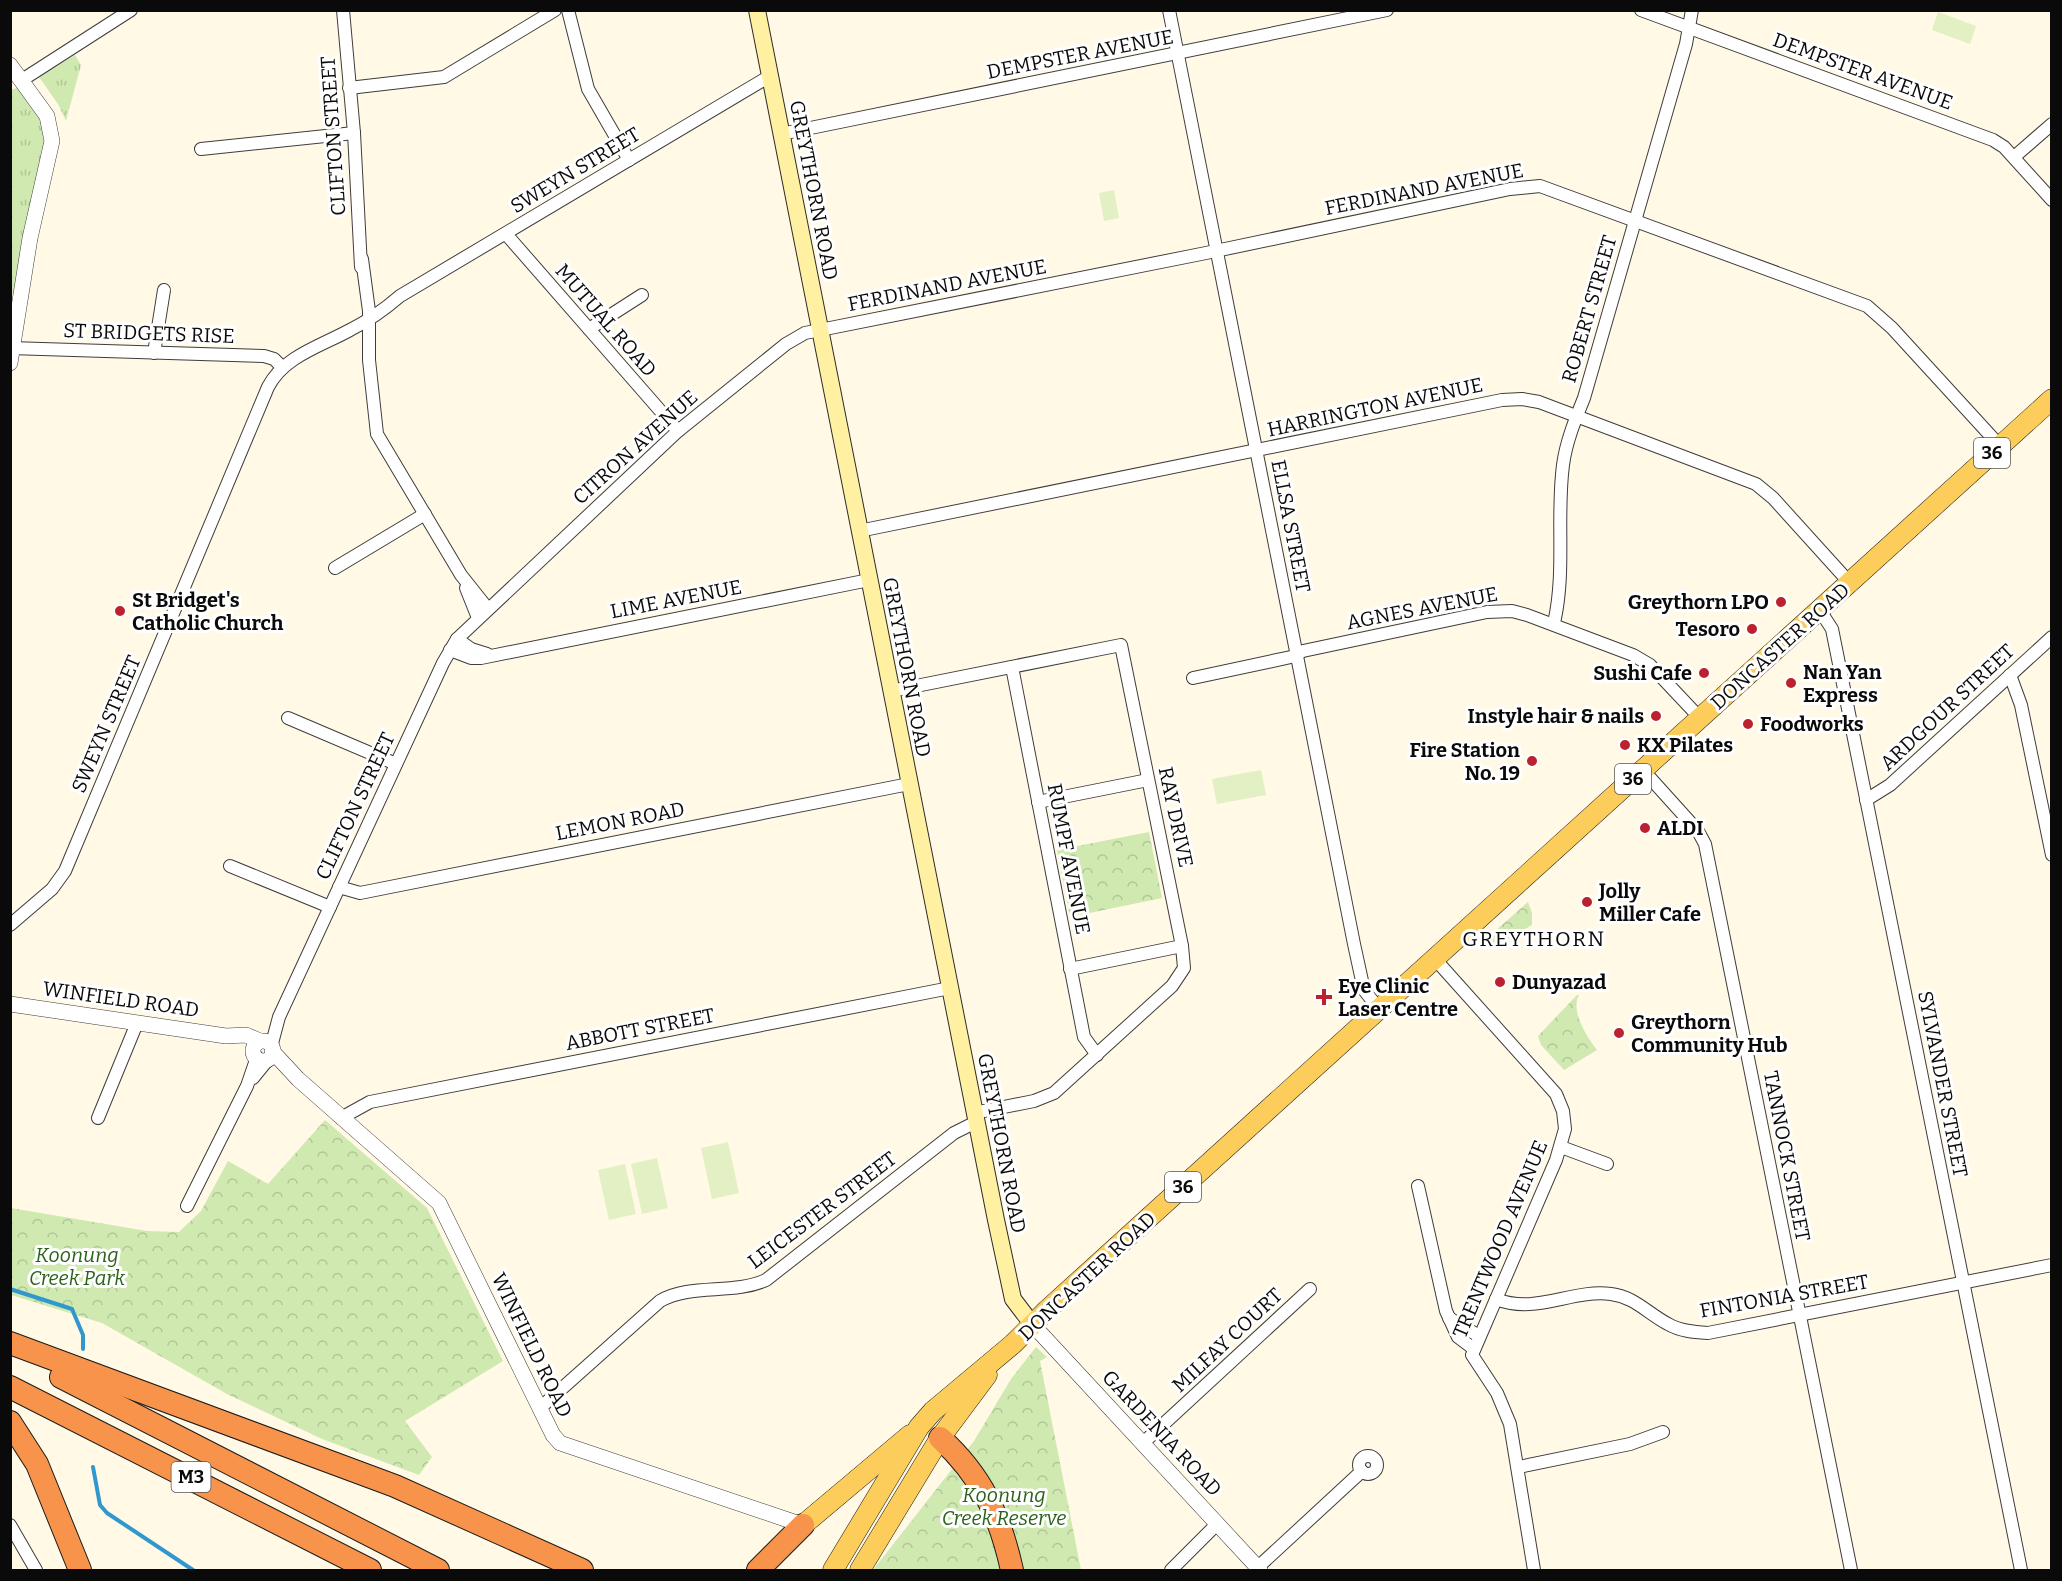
<svg xmlns="http://www.w3.org/2000/svg" width="2062" height="1581" font-family="Bitter,serif">
	<style>
		.grass { fill: url(#grass-tufts) }
		.park { fill: url(#park-crowns) }
		.pitch { fill: #e2f0c3 }
		.lines { fill: none; stroke-linecap: round; stroke-linejoin: round }
		.stream { stroke: #3097cf; stroke-width: 4 }
		.minor-casing { stroke: #3d3d3d; stroke-width: 14 }
		.tertiary-casing { stroke: #3d3d3d; stroke-width: 16 }
		.secondary-casing { stroke: #2c2c2c; stroke-width: 18 }
		.primary-casing { stroke: #1b1b1b; stroke-width: 21 }
		.motorway-casing { stroke: #1b1b1b; stroke-width: 24 }
		.minor { stroke: #fff; stroke-width: 12 }
		.tertiary { stroke: #fff; stroke-width: 15 }
		.secondary { stroke: #fff1a1; stroke-width: 16 }
		.primary { stroke: #fccd5a; stroke-width: 20 }
		.motorway { stroke: #f8934c; stroke-width: 22 }
		.poi-dot { fill: #bb212f; stroke: #fff; stroke-width: 2 }
		.labels { text-anchor: middle; stroke-width: 6; stroke-linejoin: round; paint-order: stroke }
		.shield { fill: #fff; stroke: #545454; stroke-width: 1.5 }
		.shield-label { font-size: 18px; font-weight: bold; fill: #0a0a0a }
		.street-label { font-size: 20px; fill: #0a0a0a; stroke: #fff }
		.poi-label { font-size: 20px; font-weight: bold; fill: #0a0a0a; stroke: #fff; text-anchor: start }
		.park-label { font-size: 20px; font-style: italic; fill: #2c611a; stroke: #fff }
		.neighbourhood-label { font-size: 21px; letter-spacing: 1.5px; fill: #0a0a0a; stroke: #fff }
	</style>
	<defs>
		<pattern id="grass-tufts" width="24" height="20" patternUnits="userSpaceOnUse" patternTransform="scale(1.5)"><rect width="24" height="20" fill="#d0e9b1"/><path d="M3 7l-1-3M5 7V3M7 7l1-3M15 17l-1-3M17 17v-4M19 17l1-3" fill="none" stroke="#b1c697"/></pattern>
		<pattern id="park-crowns" width="20" height="18" patternUnits="userSpaceOnUse" patternTransform="scale(1.5)"><rect width="20" height="18" fill="#d0e9b1"/><path d="M2 6a3 3 0 1 1 6 0M12 15a3 3 0 1 1 6 0" fill="none" stroke="#b1c697"/></pattern>
	</defs>
	<rect width="100%" height="100%" fill="#fff9e6"/>
	<!-- grass -->
	<g class="grass">
		<polygon points="75,55 81,65 66,121 58,104 39,77"/>
		<polygon points="19,87 48,129 14,294 11,295 11,90"/>
	</g>
	<!-- park -->
	<g class="park">
		<polygon points="1149,832 1162,898 1070,917 1057,850"/>
		<polygon points="1528,902 1532,913 1532,925 1502,942 1479,945"/>
		<path d="M1577,995H1579C1570,1011 1587,1037 1597,1050L1564,1070L1541,1045L1538,1036Z"/>
		<polygon points="325,1120 427,1208 503,1361 405,1421 432,1457 419,1475 322,1439 227,1394 102,1323 11,1295 11,1208 147,1231 179,1232 201,1211 228,1161 268,1184"/>
		<polygon points="1036,1347 1047,1357 1040,1361 1081,1570 873,1570 974,1441 1011,1379"/>
	</g>
	<!-- pitch -->
	<g class="pitch">
		<polygon points="1938,12 1976,26 1970,44 1932,30"/>
		<polygon points="1114,190 1119,218 1104,221 1099,193"/>
		<polygon points="1261,770 1266,795 1217,804 1212,779"/>
		<polygon points="728,1142 739,1193 712,1199 701,1148"/>
		<polygon points="657,1158 668,1208 642,1214 631,1164"/>
		<polygon points="625,1164 636,1214 609,1220 598,1170"/>
	</g>
	<g class="lines">
		<!-- stream -->
		<g class="stream">
			<polyline points="10,1289 72,1309 83,1335 83,1349"/>
			<polyline points="93,1467 100,1505 107,1513 193,1570"/>
		</g>
		<!-- minor casing -->
		<g class="minor-casing">
			<g id="minor">
				<polyline points="343,10 354,133 361,267"/>
				<polyline points="568,10 588,89 629,160"/>
				<polyline points="1169,10 1354,944 1364,990 1379,1009"/>
				<polyline points="1641,10 1993,140 2004,147 2052,200"/>
				<polyline points="22,80 131,10"/>
				<polyline points="349,88 444,77 555,10"/>
				<polyline points="781,134 1387,10"/>
				<polyline points="201,149 354,133"/>
				<polyline points="2014,157 2052,124"/>
				<polyline points="506,234 678,431"/>
				<polyline points="362,259 369,311 369,360 377,434 461,575 488,609"/>
				<polyline points="589,329 642,295"/>
				<polyline points="10,348 264,356 274,359 282,367"/>
				<polyline points="154,353 164,290"/>
				<polyline points="859,531 1502,400 1522,399 1539,402 1756,484 1773,498 1849,582"/>
				<polyline points="335,568 425,514"/>
				<polyline points="466,588 478,618"/>
				<polyline points="1819,609 1832,629 2021,1570"/>
				<path d="M1554,623C1566,571 1556,518 1563,465C1566,442 1575,420 1584,398L1686,44L1692,10"/>
				<polyline points="457,639 471,649 487,654"/>
				<polyline points="450,650 471,658 481,658 869,580"/>
				<polyline points="1012,667 1084,1037 1097,1055"/>
				<polyline points="2010,675 2021,705 2052,855"/>
				<polyline points="1193,678 1291,657 1303,651 1487,612 1512,611 1527,615 1633,655 1650,665 1700,718"/>
				<polyline points="891,691 1121,645 1182,946 1184,968 1172,986 1054,1093 1034,1101 974,1113"/>
				<polyline points="288,718 396,764"/>
				<polyline points="1643,770 1698,831 1705,844 1851,1570"/>
				<polyline points="1866,800 1890,785 2052,637"/>
				<polyline points="1038,802 1148,780"/>
				<polyline points="230,866 330,907"/>
				<polyline points="339,887 360,893 909,784"/>
				<path d="M10,925L52,889L65,871L268,387C284,356 321,346 350,330C368,321 385,309 400,296L770,76"/>
				<polyline points="1435,959 1556,1094 1563,1111 1565,1129 1556,1160 1472,1355 1497,1393 1510,1424 1534,1570"/>
				<polyline points="1070,969 1182,946"/>
				<polyline points="271,1047 279,1017 443,663 457,639 678,431 786,344 805,333 1206,253 1510,189 1540,186 1867,306 1892,328 2000,446"/>
				<polyline points="253,1078 266,1062"/>
				<polyline points="98,1118 137,1023"/>
				<polyline points="341,1118 370,1102 950,988"/>
				<polyline points="1561,1147 1607,1164"/>
				<polyline points="1418,1186 1446,1311 1458,1337 1474,1349"/>
				<polyline points="187,1206 247,1086 257,1057"/>
				<path d="M1496,1299C1536,1315 1571,1289 1611,1294C1635,1297 1647,1313 1668,1324C1680,1331 1694,1332 1708,1333L2052,1265"/>
				<polyline points="1449,1318 1479,1336"/>
				<path d="M540,1408L660,1301C691,1283 733,1295 766,1280L954,1133L976,1122"/>
				<polyline points="1143,1443 1310,1289"/>
				<circle cx="1368" cy="1465" r="9"/>
				<polyline points="1519,1467 1630,1444 1663,1432"/>
				<polyline points="10,1525 36,1570"/>
				<polyline points="1257,1568 1362,1471"/>
				<polyline points="1171,1570 1217,1524"/>
			</g>
		</g>
		<!-- tertiary casing -->
		<g class="tertiary-casing">
			<g id="tertiary">
				<polyline points="10,65 47,116 52,141 30,238 10,363"/>
				<polyline points="10,1004 226,1036 246,1035 260,1041"/>
				<circle cx="263" cy="1051" r="10"/>
				<polyline points="272,1051 298,1079 439,1203 553,1435 560,1443 803,1525"/>
				<polyline points="1032,1324 1260,1570"/>
			</g>
		</g>
		<!-- secondary casing -->
		<g class="secondary-casing">
			<polyline id="secondary" points="757,10 996,1220 1013,1299 1032,1324"/>
		</g>
		<!-- primary casing -->
		<g class="primary-casing">
			<g id="primary">
				<polyline points="803,1525 910,1435"/>
				<polyline points="833,1570 919,1427 933,1411 1013,1344 1047,1310 2052,399"/>
				<polyline points="860,1570 940,1438 987,1375"/>
			</g>
		</g>
		<!-- motorway casing -->
		<g class="motorway-casing">
			<g id="motorway">
				<polyline points="10,1343 395,1486 582,1570"/>
				<polyline points="61,1377 438,1570"/>
				<polyline points="10,1387 370,1570"/>
				<polyline points="10,1422 37,1464 80,1570"/>
				<path d="M940,1438C982,1476 1000,1516 1012,1570"/>
				<polyline points="758,1570 803,1525"/>
			</g>
		</g>
		<!-- minor -->
		<use href="#minor" class="minor"/>
		<!-- tertiary -->
		<use href="#tertiary" class="tertiary"/>
		<!-- secondary -->
		<use href="#secondary" class="secondary"/>
		<!-- primary -->
		<use href="#primary" class="primary"/>
		<!-- motorway -->
		<use href="#motorway" class="motorway"/>
	</g>
	<!-- markers -->
	<g class="poi-dot">
		<circle cx="1781" cy="602" r="6"/>
		<circle cx="120" cy="611" r="6"/>
		<circle cx="1752" cy="629" r="6"/>
		<circle cx="1704" cy="673" r="6"/>
		<circle cx="1791" cy="683" r="6"/>
		<circle cx="1656" cy="716" r="6"/>
		<circle cx="1748" cy="724" r="6"/>
		<circle cx="1625" cy="745" r="6"/>
		<circle cx="1532" cy="761" r="6"/>
		<circle cx="1645" cy="828" r="6"/>
		<circle cx="1587" cy="902" r="6"/>
		<circle cx="1500" cy="982" r="6"/>
		<path d="M1321 988h6v6h6v6h-6v6h-6v-6h-6v-6h6z"/>
		<circle cx="1619" cy="1033" r="6"/>
	</g>
	<g class="labels">
		<!-- shield labels -->
		<g class="shield">
			<rect x="1974" y="438" width="36" height="30" rx="4.5"/>
			<rect x="1615" y="764" width="36" height="30" rx="4.5"/>
			<rect x="1165" y="1172" width="36" height="30" rx="4.5"/>
			<rect x="171.5" y="1462" width="39" height="30" rx="4.5"/>
		</g>
		<g class="shield-label">
			<text x="1992" y="459">36</text>
			<text x="1633" y="785">36</text>
			<text x="1183" y="1193">36</text>
			<text x="191" y="1483">M3</text>
		</g>
		<!-- street labels -->
		<g class="street-label">
			<text transform="translate(1080 54) rotate(-11)" y="7">DEMPSTER AVENUE</text>
			<text transform="translate(1863 71) rotate(20)" y="7">DEMPSTER AVENUE</text>
			<text transform="translate(333 136) rotate(-94)" y="7">CLIFTON STREET</text>
			<text transform="translate(575 170) rotate(-31)" y="7">SWEYN STREET</text>
			<text transform="translate(1424 189) rotate(-11)" y="7">FERDINAND AVENUE</text>
			<text transform="translate(814 190) rotate(79)" y="7">GREYTHORN ROAD</text>
			<text transform="translate(947 285) rotate(-11)" y="7">FERDINAND AVENUE</text>
			<text transform="translate(1589 309) rotate(-74)" y="7">ROBERT STREET</text>
			<text transform="translate(606 320) rotate(49)" y="7">MUTUAL ROAD</text>
			<text transform="translate(149 333) rotate(2)" y="7">ST BRIDGETS RISE</text>
			<text transform="translate(1375 407) rotate(-12)" y="7">HARRINGTON AVENUE</text>
			<text transform="translate(635 447) rotate(-42)" y="7">CITRON AVENUE</text>
			<text transform="translate(1291 526) rotate(79)" y="7">ELLSA STREET</text>
			<text transform="translate(676 599) rotate(-11)" y="7">LIME AVENUE</text>
			<text transform="translate(1422 608) rotate(-11)" y="7">AGNES AVENUE</text>
			<text transform="translate(1780 646) rotate(-42)" y="7">DONCASTER ROAD</text>
			<text transform="translate(907 667) rotate(79)" y="7">GREYTHORN ROAD</text>
			<text transform="translate(1947 707) rotate(-43)" y="7">ARDGOUR STREET</text>
			<text transform="translate(106 724) rotate(-67)" y="7">SWEYN STREET</text>
			<text transform="translate(355 806) rotate(-65)" y="7">CLIFTON STREET</text>
			<text transform="translate(1176 817) rotate(78)" y="7">RAY DRIVE</text>
			<text transform="translate(620 821) rotate(-11)" y="7">LEMON ROAD</text>
			<text transform="translate(1069 859) rotate(79)" y="7">RUMPF AVENUE</text>
			<text transform="translate(121 999) rotate(8)" y="7">WINFIELD ROAD</text>
			<text transform="translate(640 1029) rotate(-11)" y="7">ABBOTT STREET</text>
			<text transform="translate(1943 1084) rotate(79)" y="7">SYLVANDER STREET</text>
			<text transform="translate(1002 1143) rotate(79)" y="7">GREYTHORN ROAD</text>
			<text transform="translate(1787 1156) rotate(79)" y="7">TANNOCK STREET</text>
			<text transform="translate(822 1210) rotate(-37)" y="7">LEICESTER STREET</text>
			<text transform="translate(1500 1239) rotate(-67)" y="7">TRENTWOOD AVENUE</text>
			<text transform="translate(1087 1276) rotate(-43)" y="7">DONCASTER ROAD</text>
			<text transform="translate(1784 1296) rotate(-10)" y="7">FINTONIA STREET</text>
			<text transform="translate(1227 1340) rotate(-43)" y="7">MILFAY COURT</text>
			<text transform="translate(532 1345) rotate(64)" y="7">WINFIELD ROAD</text>
			<text transform="translate(1162 1433) rotate(47)" y="7">GARDENIA ROAD</text>
		</g>
		<!-- poi labels -->
		<g class="poi-label">
			<text x="132" y="607">St Bridget's<tspan x="132" dy="23">Catholic Church</tspan></text>
			<text x="1769" y="609" text-anchor="end">Greythorn LPO</text>
			<text x="1740" y="636" text-anchor="end">Tesoro</text>
			<text x="1803" y="679">Nan Yan<tspan x="1803" dy="23">Express</tspan></text>
			<text x="1692" y="680" text-anchor="end">Sushi Cafe</text>
			<text x="1644" y="723" text-anchor="end">Instyle hair &amp; nails</text>
			<text x="1760" y="731">Foodworks</text>
			<text x="1637" y="752">KX Pilates</text>
			<text x="1520" y="757" text-anchor="end">Fire Station<tspan x="1520" dy="23">No. 19</tspan></text>
			<text x="1657" y="835">ALDI</text>
			<text x="1599" y="898">Jolly<tspan x="1599" dy="23">Miller Cafe</tspan></text>
			<text x="1512" y="989">Dunyazad</text>
			<text x="1338" y="993">Eye Clinic<tspan x="1338" dy="23">Laser Centre</tspan></text>
			<text x="1631" y="1029">Greythorn<tspan x="1631" dy="23">Community Hub</tspan></text>
		</g>
		<!-- park labels -->
		<g class="park-label">
			<text x="77" y="1262">Koonung<tspan x="77" dy="23">Creek Park</tspan></text>
			<text x="1004" y="1502">Koonung<tspan x="1004" dy="23">Creek Reserve</tspan></text>
		</g>
		<!-- neighbourhood labels -->
		<g class="neighbourhood-label">
			<text x="1534" y="946">GREYTHORN</text>
		</g>
	</g>
	<!-- border -->
	<rect width="2062" height="1581" fill="none" stroke="#0a0a0a" stroke-width="24"/>
</svg>
